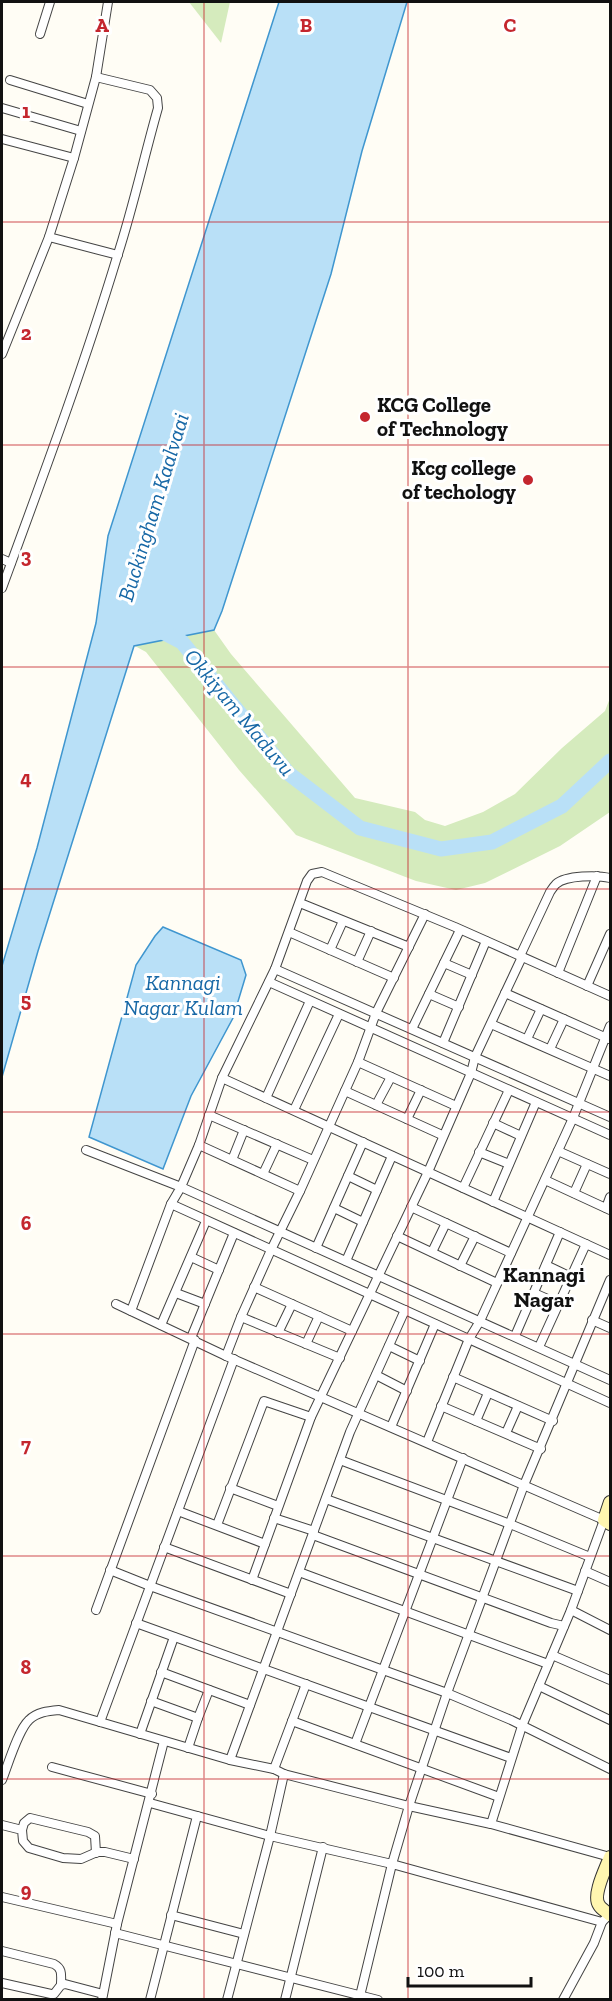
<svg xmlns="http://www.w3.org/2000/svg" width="612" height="2001" font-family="'Zilla Slab',serif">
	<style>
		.green { fill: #d5ebbd }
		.water { fill: #b9e0f7; stroke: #3f96cf; stroke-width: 1.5 }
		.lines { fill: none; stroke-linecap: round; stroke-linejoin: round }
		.river { stroke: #b9e0f7; stroke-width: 15 }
		.street-casing { stroke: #444; stroke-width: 10 }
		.secondary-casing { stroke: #333; stroke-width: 14 }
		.street { stroke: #fff; stroke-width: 8 }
		.secondary { stroke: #fff6b0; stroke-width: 12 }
		.grid { fill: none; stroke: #c4262e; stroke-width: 1.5; stroke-opacity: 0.55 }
		.poi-dot { fill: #c4262e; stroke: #fff; stroke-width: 2 }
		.labels { text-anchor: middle; stroke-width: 6; stroke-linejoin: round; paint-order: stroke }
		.poi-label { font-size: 21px; font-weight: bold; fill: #111; stroke: #fff; text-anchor: start }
		.water-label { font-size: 22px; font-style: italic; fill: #1768a6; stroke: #fff }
		.neighbourhood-label { font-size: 22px; font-weight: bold; fill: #111; stroke: #fff }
		.grid-label { font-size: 20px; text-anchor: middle; font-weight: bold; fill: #c4262e; stroke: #fff; stroke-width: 6; stroke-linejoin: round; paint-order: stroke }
	</style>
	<rect width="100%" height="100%" fill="#fffdf5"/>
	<!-- green -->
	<g class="green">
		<polygon points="189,2 230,2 221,43"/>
		<polygon points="214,630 231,654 355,798 415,812 425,820 445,826 483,812 515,794 562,748 605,711 610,698 610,812 560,846 485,883 456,890 416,881 296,835 239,770 146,652 135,646"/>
	</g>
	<!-- water -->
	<g class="water">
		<polygon points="279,2 407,2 362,151 331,274 222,611 214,630 134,646 38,951 2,1077 2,966 37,848 96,623 108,536"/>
		<polygon points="163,927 241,960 246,975 233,1018 191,1096 163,1169 89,1137 136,965 155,936"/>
	</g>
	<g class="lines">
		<!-- river -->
		<polyline class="river" points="157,629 182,642 288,773 360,828 441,849 492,842 562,806 610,761"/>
		<!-- street casing -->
		<g class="street-casing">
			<g id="street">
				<polyline points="40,34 50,2"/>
				<polyline points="10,80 88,104"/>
				<polyline points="2,108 81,131"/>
				<polyline points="2,139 74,158 96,77 108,2"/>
				<polyline points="49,237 118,255"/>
				<polyline points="2,354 49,237 74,158"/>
				<polyline points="2,559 11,563"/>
				<path d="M2,588C42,479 83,369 117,257C133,208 144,157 158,108L157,98L150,90L96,77"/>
				<polyline points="300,903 409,947"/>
				<polyline points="289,932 394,978"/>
				<polyline points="330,950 343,921"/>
				<path d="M520,956L550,892C552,889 554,886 556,884C566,875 598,875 610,878"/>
				<polyline points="357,962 371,931"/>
				<polyline points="444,963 472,975"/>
				<polyline points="275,969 610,1117"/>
				<polyline points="558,973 597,876"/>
				<polyline points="269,982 610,1135"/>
				<polyline points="587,986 610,934"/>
				<polyline points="505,993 609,1039"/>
				<polyline points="429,994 459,1007"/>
				<polyline points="610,996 455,927 322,872 312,874 307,881 275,969 222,1078 199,1145 181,1187 610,1380"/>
				<polyline points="491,1024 610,1076"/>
				<polyline points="412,1029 460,930"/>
				<polyline points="527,1039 541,1009"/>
				<polyline points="443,1043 486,941"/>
				<polyline points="550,1049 564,1019"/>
				<polyline points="358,1062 456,1106"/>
				<polyline points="222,1078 610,1255"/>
				<polyline points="345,1091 442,1135"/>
				<polyline points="266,1098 310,1001"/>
				<polyline points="376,1105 391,1077"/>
				<polyline points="294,1110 339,1014"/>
				<polyline points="209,1115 313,1160"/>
				<polyline points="407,1119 421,1090"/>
				<polyline points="493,1123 521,1136"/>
				<polyline points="199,1145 300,1191"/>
				<polyline points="86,1150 181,1187 171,1204 131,1311"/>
				<polyline points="558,1151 610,1174"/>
				<polyline points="479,1152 509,1164"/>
				<polyline points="232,1160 244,1130"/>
				<polyline points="263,1174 277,1144"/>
				<polyline points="348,1176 377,1190"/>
				<polyline points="545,1180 610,1210"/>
				<polyline points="463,1188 509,1090"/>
				<polyline points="574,1193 587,1164"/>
				<polyline points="493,1202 536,1102"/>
				<polyline points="171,1204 610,1403"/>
				<polyline points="411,1207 511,1253"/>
				<polyline points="334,1208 363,1222"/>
				<polyline points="606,1208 610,1197"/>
				<polyline points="397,1236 497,1283"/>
				<polyline points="316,1248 363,1142"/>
				<polyline points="432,1252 446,1223"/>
				<polyline points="191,1257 219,1270"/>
				<polyline points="346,1261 392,1156"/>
				<polyline points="546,1265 571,1277"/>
				<polyline points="460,1266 475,1236"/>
				<polyline points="254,1287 352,1331"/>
				<polyline points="176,1293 205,1304"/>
				<polyline points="534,1293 559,1304"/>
				<polyline points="116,1304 226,1356 604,1520 571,1610 522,1726 491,1824"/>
				<polyline points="241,1317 340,1358"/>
				<polyline points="592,1320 610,1328"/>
				<polyline points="161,1325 206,1221"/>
				<polyline points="278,1333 292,1304"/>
				<polyline points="515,1336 560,1232"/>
				<polyline points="191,1338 234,1233"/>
				<polyline points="306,1344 319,1316"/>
				<polyline points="389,1346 420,1361"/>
				<polyline points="539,1347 586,1244"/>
				<polyline points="226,1356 241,1317 271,1250 300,1191 358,1062 376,1013 425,914"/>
				<polyline points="376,1375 407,1391"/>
				<polyline points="453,1377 553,1421"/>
				<polyline points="441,1406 541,1449"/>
				<polyline points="476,1421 488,1393"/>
				<polyline points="391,1427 435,1324"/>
				<polyline points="506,1433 518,1406"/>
				<polyline points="427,1442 469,1339 480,1321 573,1118 610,1026"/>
				<polyline points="340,1460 510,1524 590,1557"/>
				<polyline points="230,1488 278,1506"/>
				<polyline points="326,1499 578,1591"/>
				<polyline points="178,1511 265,1544"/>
				<polyline points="274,1518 314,1531"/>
				<polyline points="217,1525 264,1401 311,1417"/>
				<polyline points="313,1535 551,1623 564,1626"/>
				<polyline points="164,1547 291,1594"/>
				<polyline points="110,1570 150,1586 447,1693 511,1720 610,1769"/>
				<polyline points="585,1571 610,1582"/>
				<polyline points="299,1572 548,1664"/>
				<polyline points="252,1580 311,1417 428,1172 471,1073 475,1057 522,957"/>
				<polyline points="96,1610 195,1340"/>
				<polyline points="571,1610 610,1630"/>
				<polyline points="136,1623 511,1758"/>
				<polyline points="552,1655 610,1680"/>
				<polyline points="161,1672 250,1705"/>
				<polyline points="539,1686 610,1720"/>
				<polyline points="151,1701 198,1718 209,1690"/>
				<polyline points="292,1721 499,1797"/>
				<polyline points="100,1722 234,1359"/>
				<polyline points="140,1734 174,1637"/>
				<polyline points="355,1744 463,1458"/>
				<polyline points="188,1748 198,1718"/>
				<polyline points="230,1760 350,1432 405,1310"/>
				<polyline points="52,1767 152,1794"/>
				<polyline points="274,1769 306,1684"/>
				<path d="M2,1780C8,1765 18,1730 29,1720C37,1712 48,1711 59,1710L230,1760L274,1769L284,1774L409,1806L491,1824L610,1857"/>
				<polyline points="150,1803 270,1836 392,1864 409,1806 447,1693 524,1485 610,1280"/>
				<polyline points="2,1825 22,1830 23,1841 29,1848 63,1858 81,1859 97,1852 105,1852 134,1859"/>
				<polyline points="22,1830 24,1823 30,1818 88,1832 95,1836 96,1853"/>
				<polyline points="2,1897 117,1924"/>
				<polyline points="171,1915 244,1934"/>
				<polyline points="115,1933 378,2000"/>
				<path d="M2,1951L54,1964C63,1969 61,1975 61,1985"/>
				<polyline points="2,1983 51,1994 54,1994 61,1985 65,1984 103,1994"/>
				<polyline points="102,2000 117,1924 164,1741"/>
				<polyline points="150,2000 197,1816"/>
				<polyline points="227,2000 270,1836 284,1774"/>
				<polyline points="285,2000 323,1847"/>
				<polyline points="359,2000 392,1864 602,1922"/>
				<polyline points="563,2000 594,1943 602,1922 606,1918"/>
			</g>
		</g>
		<!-- secondary casing -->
		<g class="secondary-casing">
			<g id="secondary">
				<polyline points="610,1502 604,1520 610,1524"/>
				<path d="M610,1857C606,1868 592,1895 599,1905C601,1909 607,1912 610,1915"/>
			</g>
		</g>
		<!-- street -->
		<use href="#street" class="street"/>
		<!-- secondary -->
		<use href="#secondary" class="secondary"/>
	</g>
	<!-- grid -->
	<path class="grid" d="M204,2V2000M408,2V2000M2,222H610M2,445H610M2,667H610M2,889H610M2,1112H610M2,1334H610M2,1556H610M2,1779H610"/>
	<!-- markers -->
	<g class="poi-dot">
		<circle cx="365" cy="417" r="6"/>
		<circle cx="528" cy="480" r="6"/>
	</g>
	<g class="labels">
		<!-- poi labels -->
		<g class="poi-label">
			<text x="377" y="412">KCG College<tspan x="377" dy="24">of Technology</tspan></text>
			<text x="516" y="475" text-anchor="end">Kcg college<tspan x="516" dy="24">of techology</tspan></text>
		</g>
		<!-- water labels -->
		<g class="water-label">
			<text transform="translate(153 507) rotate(-73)" y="8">Buckingham Kaalvaai</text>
			<text transform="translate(240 712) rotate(50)" y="8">Okkiyam Maduvu</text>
			<text x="183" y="990">Kannagi<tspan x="183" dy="25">Nagar Kulam</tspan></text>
		</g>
		<!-- neighbourhood labels -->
		<g class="neighbourhood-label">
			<text x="544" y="1282">Kannagi<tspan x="544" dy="25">Nagar</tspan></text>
		</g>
	</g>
	<g class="grid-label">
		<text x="102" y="32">A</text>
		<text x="306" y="32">B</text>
		<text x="510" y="32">C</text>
		<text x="26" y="118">1</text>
		<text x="26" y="340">2</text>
		<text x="26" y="563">3</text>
		<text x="26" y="785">4</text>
		<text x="26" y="1007">5</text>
		<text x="26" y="1230">6</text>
		<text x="26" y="1452">7</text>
		<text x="26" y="1674">8</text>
		<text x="26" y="1897">9</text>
	</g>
	<!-- border -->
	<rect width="612" height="2001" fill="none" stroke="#111111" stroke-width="6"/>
	<!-- scale -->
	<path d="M408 1977v9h123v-9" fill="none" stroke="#111111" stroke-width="3"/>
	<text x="417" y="1977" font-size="18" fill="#111111" stroke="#ffffff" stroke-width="4.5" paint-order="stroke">100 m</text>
</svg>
